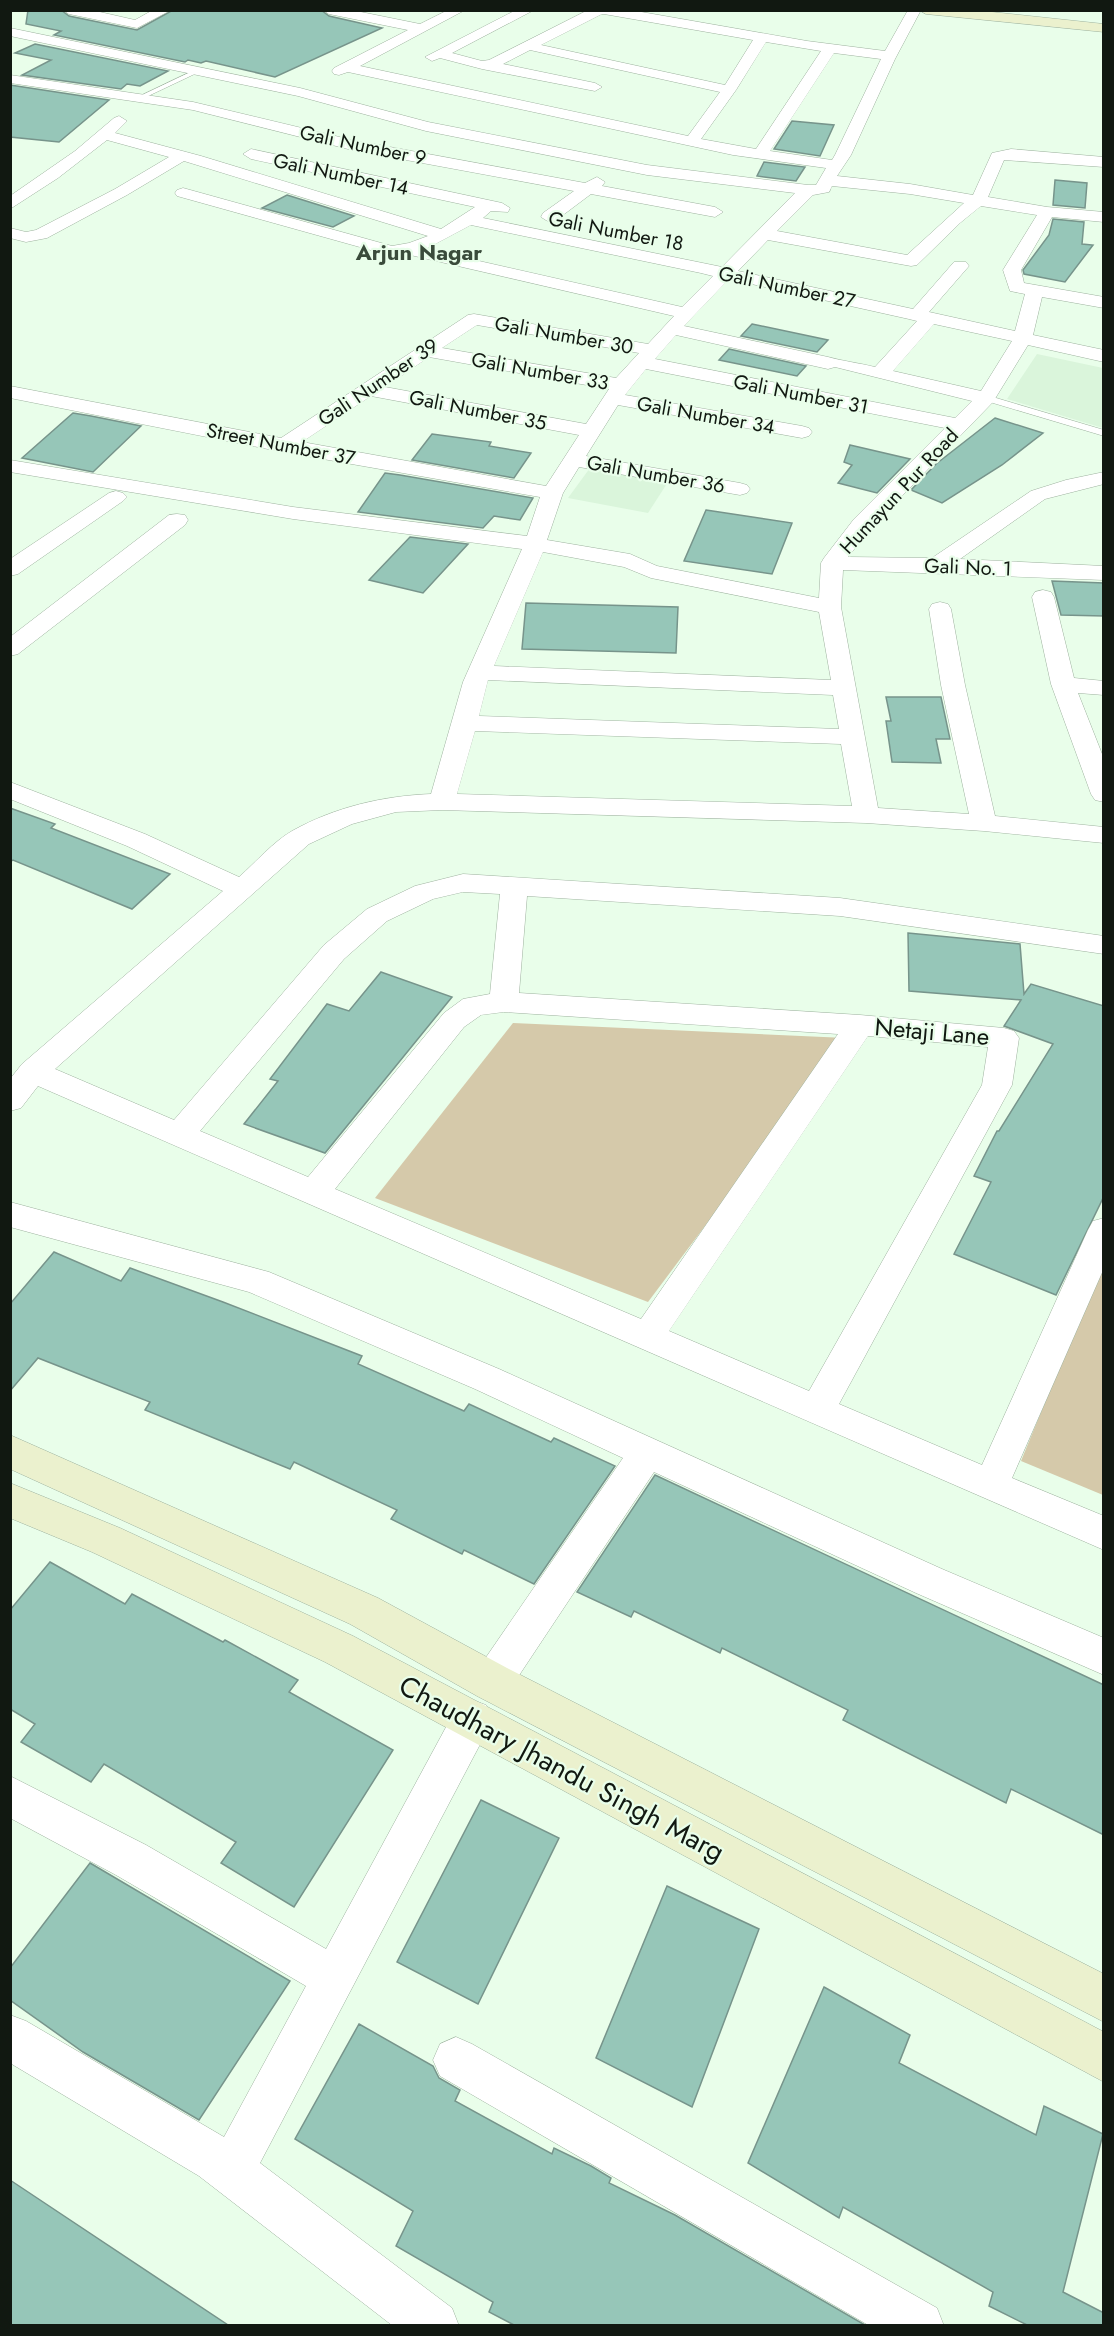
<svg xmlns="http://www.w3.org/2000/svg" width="1114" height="2336" font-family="Jost,sans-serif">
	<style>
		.built { fill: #daf5db }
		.green { fill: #d5c9aa }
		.building { fill: #96c6b8; stroke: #77948b; stroke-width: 1.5 }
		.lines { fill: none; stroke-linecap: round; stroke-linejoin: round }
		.lane-casing { stroke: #9eb29f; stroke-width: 1 }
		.street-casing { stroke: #9eb29f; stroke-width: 1 }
		.secondary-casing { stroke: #9eb29f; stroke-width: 1 }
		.lane { fill: #fff; fill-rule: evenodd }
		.street { fill: #fff; fill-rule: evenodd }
		.secondary { fill: #ebf1ce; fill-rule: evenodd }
		.labels { text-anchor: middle; stroke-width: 4.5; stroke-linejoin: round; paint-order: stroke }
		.far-street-label { font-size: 20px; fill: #111811; stroke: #e9feea }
		.far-neighbourhood-label { font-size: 22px; font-weight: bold; fill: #3a4b3b; stroke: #e9feea }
		.street-label { font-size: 24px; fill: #111811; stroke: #e9feea }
		.near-street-label { font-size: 28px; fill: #111811; stroke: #e9feea }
	</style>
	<rect width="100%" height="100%" fill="#e9feea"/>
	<!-- built -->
	<g class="built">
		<polygon points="1037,354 1103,368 1103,428 1007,399"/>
		<polygon points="590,468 668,482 648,513 568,498"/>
	</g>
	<!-- green -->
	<g class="green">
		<polygon points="513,1023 846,1038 648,1302 375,1198"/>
		<polygon points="1103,1261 1103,1495 1021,1461"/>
	</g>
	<!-- building -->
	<g class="building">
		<polygon points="28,10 61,10 69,16 137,30 173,10 321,10 329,16 382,28 275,77 206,61 201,63 188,60 185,62 54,35 61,31 26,24"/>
		<polygon points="35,44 168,71 140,86 127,84 121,89 22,75 51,60 15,53"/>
		<polygon points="10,85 109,100 59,142 10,137"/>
		<polygon points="792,121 834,125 820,156 774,149"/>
		<polygon points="764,162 805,167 796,181 757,176"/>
		<polygon points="1055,180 1087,183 1085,208 1053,205"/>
		<polygon points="287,195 354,216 333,227 262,208"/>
		<polygon points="1053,219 1084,222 1082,244 1093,245 1065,282 1024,274 1023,270 1049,235"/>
		<polygon points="752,324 828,340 817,352 741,336"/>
		<polygon points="729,349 806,366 797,376 719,360"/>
		<polygon points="73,413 91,416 141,426 93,472 22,458"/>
		<polygon points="995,418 1043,433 1002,465 942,503 911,490 936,464"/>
		<polygon points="432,434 491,442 489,446 531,453 514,478 412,460"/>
		<polygon points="850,445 910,459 877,493 838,483 852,465 844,462"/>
		<polygon points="385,473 400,475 533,498 520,520 494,516 483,528 358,512"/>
		<polygon points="706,510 792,523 772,574 684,561"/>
		<polygon points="410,537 468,544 423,593 369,580"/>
		<polygon points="1052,581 1104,583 1104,616 1061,615"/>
		<polygon points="526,603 678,607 676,653 522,649"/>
		<polygon points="886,697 941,697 950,739 936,739 941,763 892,762 886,721 891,721"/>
		<polygon points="10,808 55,824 51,828 170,874 132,909 13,860 10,862"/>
		<polygon points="908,933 1020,944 1024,994 1031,984 1104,1006 1104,1196 1056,1295 954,1254 991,1182 974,1176 997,1131 999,1131 1053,1044 1004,1026 1021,1000 909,991"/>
		<polygon points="381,972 452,997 325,1153 244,1124 278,1081 270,1079 327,1004 349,1011"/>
		<polygon points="54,1252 121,1281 130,1268 223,1302 362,1356 358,1364 464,1411 469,1404 551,1442 554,1438 615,1466 534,1584 464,1550 462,1554 391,1519 397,1510 294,1462 290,1469 145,1410 150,1402 38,1358 10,1391 10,1304"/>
		<polygon points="655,1475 1104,1685 1104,1835 1011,1789 1006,1803 843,1720 848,1710 722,1648 720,1653 634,1611 631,1617 577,1592"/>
		<polygon points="50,1562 125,1604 132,1594 223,1642 225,1640 298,1680 289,1692 393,1750 294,1907 221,1863 236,1842 104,1764 91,1782 21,1742 35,1724 10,1709 10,1610"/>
		<polygon points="481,1800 559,1838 478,2004 397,1962"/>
		<polygon points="90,1863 290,1981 199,2120 83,2052 10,2000 10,1968"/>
		<polygon points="667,1886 759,1929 692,2107 596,2058"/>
		<polygon points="824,1987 910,2035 899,2063 1036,2135 1044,2106 1103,2134 1063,2292 1104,2313 1104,2325 1027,2325 989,2306 993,2292 843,2207 839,2218 748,2163"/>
		<polygon points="359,2024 433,2066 439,2078 460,2090 455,2101 552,2154 554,2148 591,2166 611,2178 609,2183 675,2215 865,2325 514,2325 489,2312 493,2302 396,2246 413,2211 295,2139"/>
		<polygon points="10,2180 228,2325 10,2325"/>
	</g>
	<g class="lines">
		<!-- lane casing -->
		<g class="lane-casing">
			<g id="lane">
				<polygon points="199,68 201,71 144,98 138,97"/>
				<polygon points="986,395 1104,430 1104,436 983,400 983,396"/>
			</g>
		</g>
		<!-- street casing -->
		<g class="street-casing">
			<g id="street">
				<polygon points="63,10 91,10 135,20 153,10 171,10 137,28 69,14"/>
				<path d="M323,10H351L420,24L448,10H465L360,66L688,136L720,92L530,50L503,64L595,83L602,87L595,91L482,69L440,58L432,61L425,57L516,10H534L452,53L482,61L489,60L588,10H630L807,41L885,51L908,10H921L895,59L851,155L837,176L910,184L973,195L992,153L1011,149L1104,157V167L1004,160L988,197L1047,207L1104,212V222L1052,217L1021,270L1024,283L1104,297V308L1042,297L1033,335L1104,350V362L1028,345L993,402L870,529L848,557L932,558L1031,491L1066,480L1104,472V484L1045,499L960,559L1104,566V580L843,570L841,607L878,808L969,814L941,685L929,609L932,604L940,602L948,604L951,609L965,685L995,816L1104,827V843L984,831L866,823L442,810L396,812L352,824L309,844L55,1069L174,1120L324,945L367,909L415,886L463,874L840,898L1104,936V954L840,916L527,896L519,993L860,1015L1004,1028L1014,1031L1019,1038L1012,1085L839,1404L982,1465L1088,1230L1093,1221L1104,1218V1268L1012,1478L1104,1516V1550L38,1086L21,1108L10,1111V1079L22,1064L223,891L127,846L10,799V782L145,834L239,877C256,862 273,842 292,831C335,807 383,796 431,794L463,682L522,549L293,519L10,472V460L293,507L527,536L540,497L283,452L10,398V386L281,438L468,315L474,314L648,344L674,316L406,254L392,256L177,196L175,193L177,190L183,188L392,246L409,243L428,236L184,161L127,195L47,238L26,242L10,238V228L26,232L36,230L115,189L169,157L107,140L58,178L10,209V196L75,151L114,118L119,116L127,121L115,133L201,156L441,229L475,207L251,159L243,154L251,149L502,203L510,208L508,212L491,211L483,218L722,267L795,193L647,175L426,131L298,96L10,36V28L300,88L428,122L647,165L808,185H816L826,168L733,155L348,72L339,75L334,74L332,71L334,68L408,30L329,14ZM602,14H604L753,40L725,85L541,45ZM766,42L821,51L756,149L701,139L736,90ZM834,53L881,59L835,155L832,160L770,151ZM832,186L910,194L964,203L907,255L777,231L813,195L829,192ZM981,206L1037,215L1003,270L1010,291L1025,294L1015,331L929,312L969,266L966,262H954L913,309L738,271L768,240L911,266L917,265L960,223ZM471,225L701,273L713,276L682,307L426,249ZM729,279L909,319L917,321L875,367C859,363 842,361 828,357L684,326ZM934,324L1012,341L981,391L893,371ZM477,325L639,353L616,378L442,348ZM676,335L828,369L835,367L972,401L955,418L655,359ZM429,357L609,389L586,424L385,387ZM646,369L945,428L854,519L824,558L821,563L819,598L657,566L630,554L547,540L563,493L579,467L740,495L747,493L750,489L747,485L740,483L586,456L618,405L802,438L809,436L812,432L809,428L802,426L625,395ZM371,396L579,435L546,486L302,442ZM543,552L624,567L651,578L819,612L831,680L494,666ZM488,680L833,695L839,729L479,716ZM475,731L841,744L852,806L457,794ZM463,892L500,894L490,994L463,999L444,1013L308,1177L200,1131L344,959L387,921L433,899ZM504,1012L838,1034L641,1319L335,1189L464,1027L481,1015ZM868,1036L988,1047L982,1085L809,1391L669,1331Z"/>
				<polygon points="10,75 193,102 352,140 585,183 597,177 605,182 602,186 715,207 723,212 715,217 591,194 555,221 549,222 541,217 543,213 574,191 352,150 193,110 10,83"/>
				<polygon points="116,491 123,493 127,497 123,501 18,574 10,576 10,559 109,493"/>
				<polygon points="177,514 185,515 188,520 185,525 18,654 10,656 10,637 169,515"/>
				<polygon points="1043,590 1051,592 1054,597 1074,678 1104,681 1104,695 1078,693 1104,759 1104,802 1095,800 1091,794 1051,684 1032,597 1035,592"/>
				<polygon points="10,1202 269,1272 499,1369 942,1569 1104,1638 1104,1675 916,1593 654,1472 506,1695 492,1701 478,1695 472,1682 478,1669 623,1458 475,1389 249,1292 10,1227"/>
				<polygon points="472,1700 486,1705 492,1719 486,1733 260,2163 452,2308 459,2326 393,2326 199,2176 10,2063 10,2015 26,2021 224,2137 306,1986 116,1875 10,1818 10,1776 146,1845 326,1949 458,1705"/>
				<polygon points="456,2037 472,2044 937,2308 944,2326 870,2326 440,2076 433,2060 440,2044"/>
			</g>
		</g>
		<!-- secondary casing -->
		<g class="secondary-casing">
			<g id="secondary">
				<polygon points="919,10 973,10 1104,24 1104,32 926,14"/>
				<polygon points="10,1435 378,1598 507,1668 1104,1974 1104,2022 477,1696 350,1624 10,1469"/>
				<polygon points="10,1483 120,1528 353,1636 1104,2032 1104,2082 325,1662 92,1552 10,1518"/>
			</g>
		</g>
		<!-- lane -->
		<use href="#lane" class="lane"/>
		<!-- street -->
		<use href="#street" class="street"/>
		<!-- secondary -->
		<use href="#secondary" class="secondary"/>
	</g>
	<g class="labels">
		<!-- far-street labels -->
		<g class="far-street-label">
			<text transform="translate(363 145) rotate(12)" y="7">Gali Number 9</text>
			<text transform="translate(341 174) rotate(12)" y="7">Gali Number 14</text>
			<text transform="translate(616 231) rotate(11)" y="7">Gali Number 18</text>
			<text transform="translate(787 287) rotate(12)" y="7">Gali Number 27</text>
			<text transform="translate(564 335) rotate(10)" y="7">Gali Number 30</text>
			<text transform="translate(540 371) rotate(10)" y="7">Gali Number 33</text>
			<text transform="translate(378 382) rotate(-34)" y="7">Gali Number 39</text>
			<text transform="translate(801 394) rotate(11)" y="7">Gali Number 31</text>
			<text transform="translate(478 410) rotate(11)" y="7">Gali Number 35</text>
			<text transform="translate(706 415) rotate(10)" y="7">Gali Number 34</text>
			<text transform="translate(281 444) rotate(11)" y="7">Street Number 37</text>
			<text transform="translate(656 474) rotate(10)" y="7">Gali Number 36</text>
			<text transform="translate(899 491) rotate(-47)" y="7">Humayun Pur Road</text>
			<text transform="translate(968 567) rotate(2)" y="7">Gali No. 1</text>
		</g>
		<!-- far-neighbourhood labels -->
		<g class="far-neighbourhood-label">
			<text x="419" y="260">Arjun Nagar</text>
		</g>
		<!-- street labels -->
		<g class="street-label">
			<text transform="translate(932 1032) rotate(5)" y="8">Netaji Lane</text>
		</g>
		<!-- near-street labels -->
		<g class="near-street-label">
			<text transform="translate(562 1768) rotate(28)" y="10">Chaudhary Jhandu Singh Marg</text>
		</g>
	</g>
	<!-- border -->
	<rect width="1114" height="2336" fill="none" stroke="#111811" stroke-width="24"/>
</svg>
